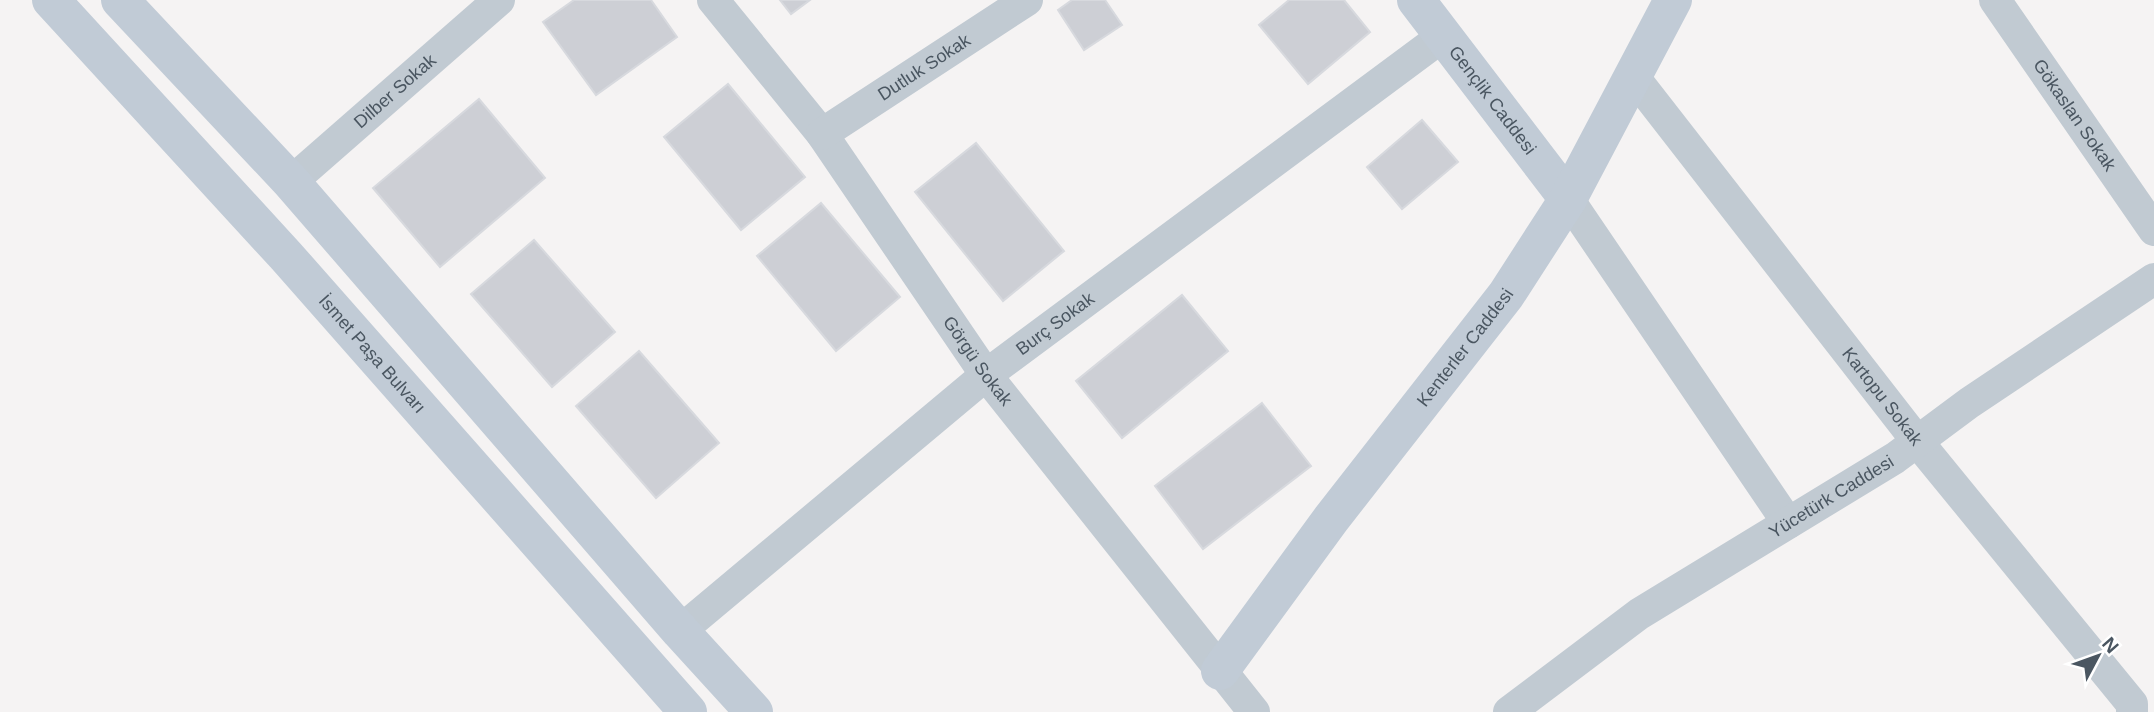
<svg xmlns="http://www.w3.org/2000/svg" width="2154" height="712" font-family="Helvetica,sans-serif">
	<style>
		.building { fill: #cdcfd5; stroke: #d7d9de; stroke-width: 2 }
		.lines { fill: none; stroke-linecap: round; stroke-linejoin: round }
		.street { stroke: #c1cad2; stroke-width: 32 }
		.secondary { stroke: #c1cbd6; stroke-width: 38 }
		.labels { text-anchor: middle; stroke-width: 5; stroke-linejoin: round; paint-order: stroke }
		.street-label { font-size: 18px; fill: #4a5661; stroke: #fff }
	</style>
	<rect width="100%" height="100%" fill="#f5f3f3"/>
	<!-- building -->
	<g class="building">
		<polygon points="574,0 651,0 677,37 596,95 543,22"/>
		<polygon points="780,0 810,0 791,14"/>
		<polygon points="1072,0 1105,0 1122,25 1084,50 1058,10"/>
		<polygon points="1289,0 1344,0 1370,32 1308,84 1259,25"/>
		<polygon points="728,84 805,177 741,230 664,137"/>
		<polygon points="479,99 545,178 440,267 373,188"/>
		<polygon points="1422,120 1458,162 1402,209 1367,167"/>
		<polygon points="976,143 1064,251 1003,301 915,192"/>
		<polygon points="821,203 900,297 836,351 757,256"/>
		<polygon points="534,240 615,332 552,387 471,294"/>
		<polygon points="1182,295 1228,351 1122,438 1076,381"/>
		<polygon points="639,351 719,443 656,498 576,406"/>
		<polygon points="1262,403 1311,466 1203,549 1155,486"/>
	</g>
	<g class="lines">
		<!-- street -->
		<g class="street">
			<path id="s1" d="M713,0L822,134L986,375L1254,712"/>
			<path id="s2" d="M1995,0L2154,230"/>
			<path id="s3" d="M1633,76L1917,441L2132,704V712"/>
			<path id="s4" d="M822,134L1027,0"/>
			<path id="s5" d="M291,182L499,0"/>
			<polyline points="1568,199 1788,523"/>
			<path id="s6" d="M680,631L986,375L1443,36"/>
			<path id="s7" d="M1509,712L1639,614L1895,458L1969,403L2154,279"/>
		</g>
		<!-- secondary -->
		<g class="secondary">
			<path id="s8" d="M51,0L286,256L688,712"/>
			<polyline points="120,0 291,182 680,631 754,712"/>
			<path id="s9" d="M1416,0L1568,199"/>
			<path id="s10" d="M1220,671L1331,519L1506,295L1568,199L1673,0"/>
		</g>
	</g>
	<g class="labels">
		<!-- street labels -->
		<g class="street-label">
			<text dy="6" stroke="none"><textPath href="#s4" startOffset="122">Dutluk Sokak</textPath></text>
			<text dy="6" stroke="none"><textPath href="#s5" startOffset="138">Dilber Sokak</textPath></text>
			<text dy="6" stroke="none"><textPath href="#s9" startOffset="126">Gençlik Caddesi</textPath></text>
			<text dy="6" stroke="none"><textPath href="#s2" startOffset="140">Gökaslan Sokak</textPath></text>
			<text dy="6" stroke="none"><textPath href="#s6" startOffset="485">Burç Sokak</textPath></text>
			<text dy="6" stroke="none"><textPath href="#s10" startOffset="406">Kenterler Caddesi</textPath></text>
			<text dy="6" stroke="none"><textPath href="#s8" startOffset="478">İsmet Paşa Bulvarı</textPath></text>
			<text dy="6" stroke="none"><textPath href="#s1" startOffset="448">Görgü Sokak</textPath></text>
			<text dy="6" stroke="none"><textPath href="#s3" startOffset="406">Kartopu Sokak</textPath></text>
			<text dy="6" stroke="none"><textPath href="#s7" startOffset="388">Yücetürk Caddesi</textPath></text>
		</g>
	</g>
	<!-- north arrow -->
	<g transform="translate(2098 656) rotate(49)" stroke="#ffffff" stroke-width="5" paint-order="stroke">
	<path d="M0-5L12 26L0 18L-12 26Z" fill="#4a5661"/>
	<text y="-10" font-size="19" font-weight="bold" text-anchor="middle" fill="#4a5661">N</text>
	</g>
</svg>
